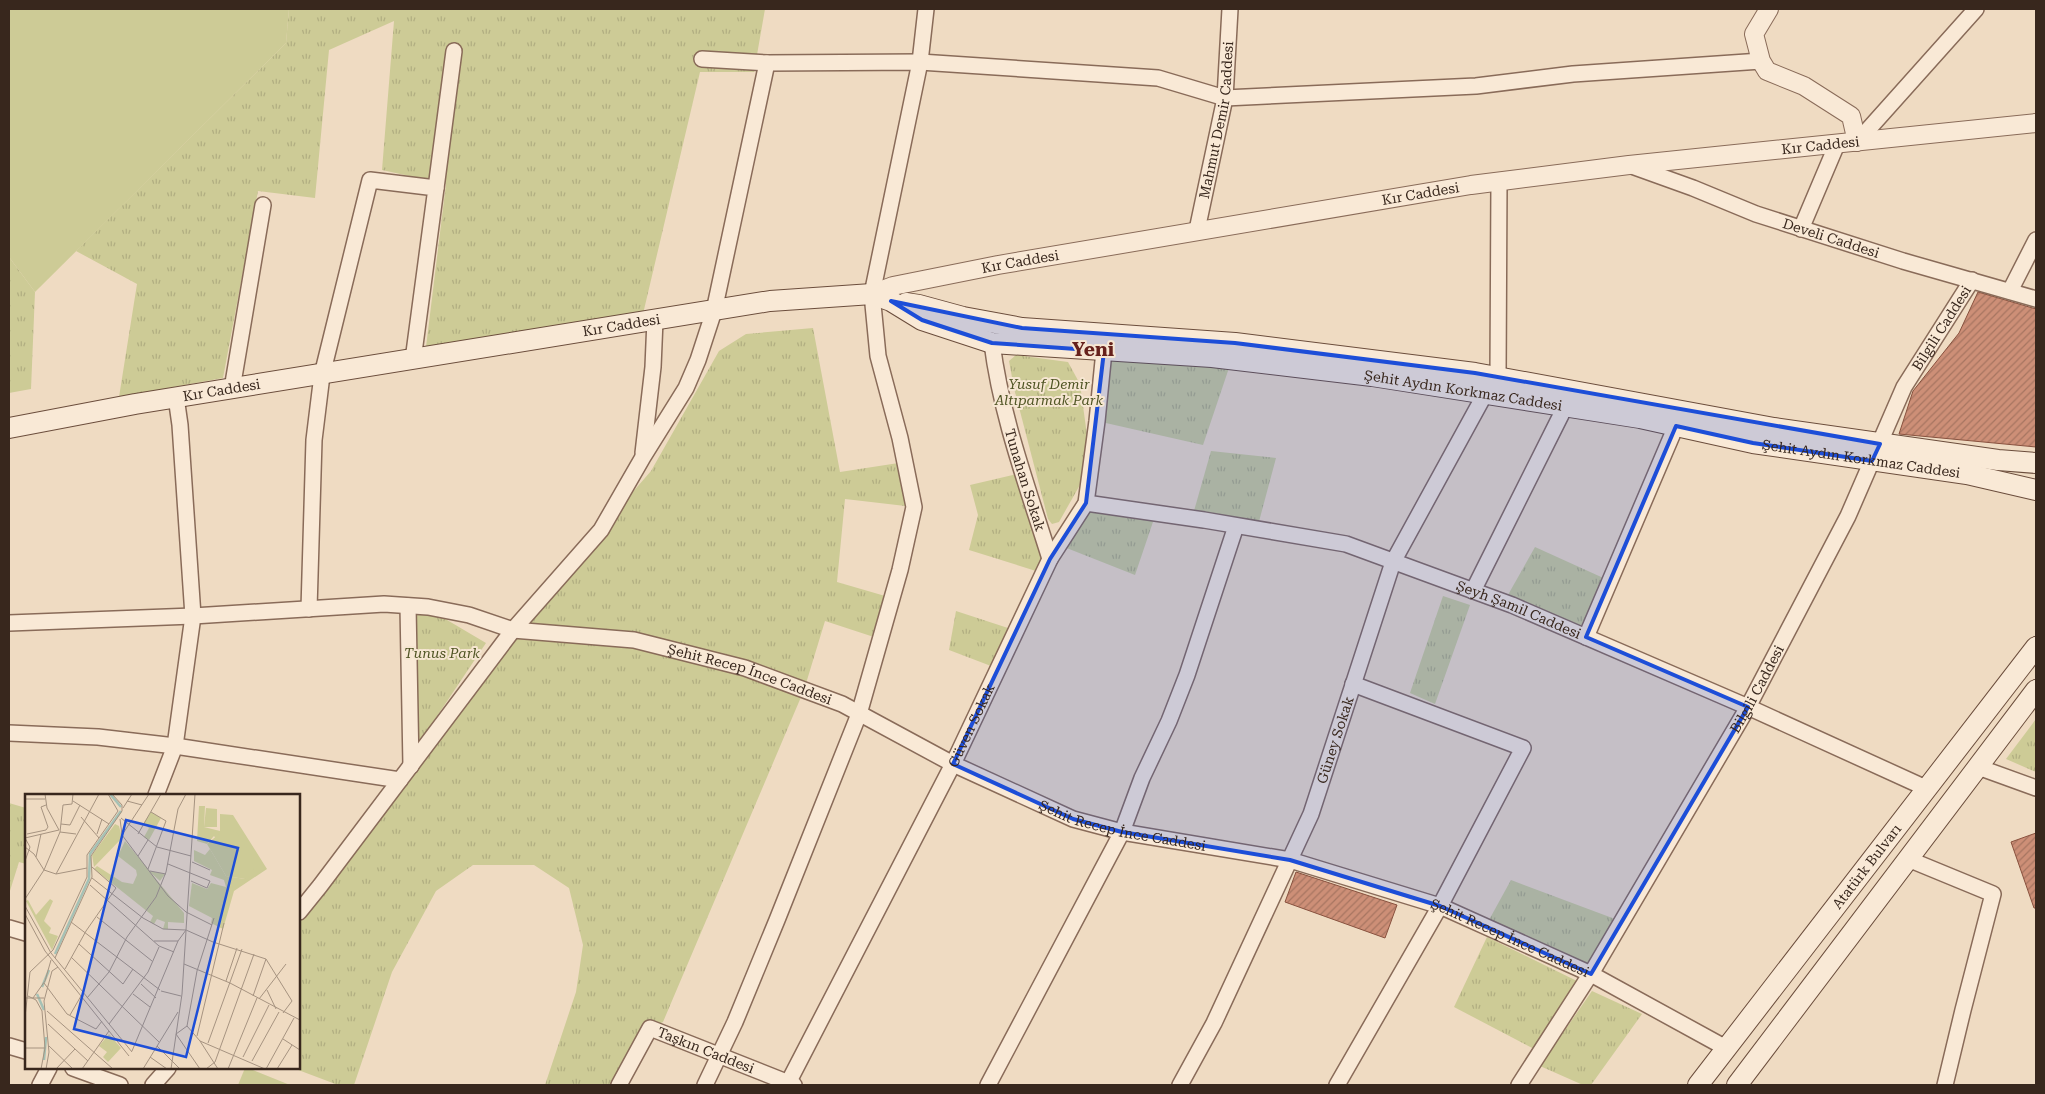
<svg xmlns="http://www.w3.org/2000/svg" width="2045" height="1094" font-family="'Roboto Serif',serif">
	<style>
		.grass { fill: url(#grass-tufts) }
		.pitch { fill: #cdcb96 }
		.building { fill: url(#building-hatch); stroke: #88513e }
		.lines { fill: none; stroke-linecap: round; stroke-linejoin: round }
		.minor-casing { stroke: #896b59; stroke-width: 18 }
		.tertiary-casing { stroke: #896b59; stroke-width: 20 }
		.secondary-casing { stroke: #6b4d3c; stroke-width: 22 }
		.minor { stroke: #f9e9d6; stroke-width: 15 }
		.tertiary { stroke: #f9e9d6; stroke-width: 18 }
		.secondary { stroke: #f9e9d6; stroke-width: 20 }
		.marked { fill: #1d4ed8; fill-opacity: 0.2; stroke: #1d4ed8; stroke-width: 4; stroke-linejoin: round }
		.labels { text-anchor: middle; stroke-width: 4; stroke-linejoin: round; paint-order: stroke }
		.street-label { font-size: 14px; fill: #38271d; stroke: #f6e6d2 }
		.park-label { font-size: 14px; font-style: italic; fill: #505524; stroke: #f6e6d2 }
		.district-label { font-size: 19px; font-weight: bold; fill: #66211c; stroke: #f6e6d2 }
		.inset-river { fill: none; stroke: #a5c1b5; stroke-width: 2.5 }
		.inset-road { fill: none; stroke: #a69380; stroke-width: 1 }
		.view { fill: #1d4ed8; fill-opacity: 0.15; stroke: #1d4ed8; stroke-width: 2.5 }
		.inset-edge { fill: none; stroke: #38271d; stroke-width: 2.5 }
	</style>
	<defs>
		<pattern id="grass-tufts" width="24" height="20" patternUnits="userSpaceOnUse" patternTransform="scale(1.25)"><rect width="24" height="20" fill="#cdcb96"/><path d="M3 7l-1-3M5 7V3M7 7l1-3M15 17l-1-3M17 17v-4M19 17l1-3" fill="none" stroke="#b1ae81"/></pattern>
		<pattern id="building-hatch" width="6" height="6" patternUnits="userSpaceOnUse" patternTransform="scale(1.25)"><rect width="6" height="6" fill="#cd8f77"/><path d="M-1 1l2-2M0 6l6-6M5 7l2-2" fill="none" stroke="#a77561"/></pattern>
	</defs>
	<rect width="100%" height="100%" fill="#efdbc2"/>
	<!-- grass -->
	<g class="grass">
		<polygon points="289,9 765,9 754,72 700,72 643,314 426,347 446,184 382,170 394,21 329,50 315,198 258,191 223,378 119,397 137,284 76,251 286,43"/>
		<polygon points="9,257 35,292 31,389 9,393"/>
		<polygon points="813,328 840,472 905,462 914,507 845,499 837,582 892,598 880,639 825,621 804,690 663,1022 650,1028 620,1085 545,1085 576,992 583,945 569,888 534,865 473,865 436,891 392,972 354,1085 338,1085 293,1068 299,1068 299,912 513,630 651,471 719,351 746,334"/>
		<polygon points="1104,351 1232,359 1203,445 1097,421"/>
		<polygon points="1016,355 1068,362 1080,384 1087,435 1081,483 1059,522 1052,524 1048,519 1014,388 1009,361"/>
		<polygon points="1211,451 1276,458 1257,529 1192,518"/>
		<polygon points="1017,474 1044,558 1036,571 969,550 978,515 970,485"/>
		<polygon points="1086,503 1156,513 1135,575 1059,545"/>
		<polygon points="1535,547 1610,581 1586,637 1504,602"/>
		<polygon points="1443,596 1470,605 1435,704 1410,693"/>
		<polygon points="410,611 442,617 486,643 413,752"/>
		<polygon points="956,611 1008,628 991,666 949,650"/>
		<polygon points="2036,719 2036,772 2006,759"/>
		<polygon points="9,803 26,808 26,864 19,862 9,894"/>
		<polygon points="1511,880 1615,919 1587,965 1489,920"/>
		<polygon points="1487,937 1579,982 1536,1050 1454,1007"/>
		<polygon points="1592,991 1642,1014 1591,1085 1583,1085 1540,1066"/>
	</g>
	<!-- pitch -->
	<g class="pitch">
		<polygon points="9,9 289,9 286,43 35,292 9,257"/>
		<polygon points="245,1068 248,1068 290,1085 238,1085"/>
	</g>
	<!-- building -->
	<g class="building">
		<polygon points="1978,292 2036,309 2036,447 1899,434 1913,391 1959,333"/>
		<polygon points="2036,833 2036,908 2034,908 2011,842"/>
		<polygon points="1296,872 1397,905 1385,938 1285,902"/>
	</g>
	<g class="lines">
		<!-- minor casing -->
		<g class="minor-casing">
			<g id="minor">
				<polyline points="702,59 767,63 920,62 1158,78 1225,98 1476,86 1573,74 1761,61"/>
				<polyline points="1857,142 1976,9"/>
				<path id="s1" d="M1629,165L1693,188L1756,214L1903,261L2036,299"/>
				<polyline points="436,188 454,51"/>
				<polyline points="1801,229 1837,144"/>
				<path id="s2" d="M1197,230L1225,98L1230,9"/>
				<polyline points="2010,291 2036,240"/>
				<path id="s3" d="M992,343C1001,416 1028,488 1050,559"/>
				<polyline points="1498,376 1499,181"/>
				<polyline points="232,389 263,205"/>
				<polyline points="643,453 653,367 655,320"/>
				<path id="s4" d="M1086,503L1204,520L1346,544L1512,605L1748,707L1928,789"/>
				<polyline points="1473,591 1565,407"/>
				<polyline points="408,606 411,766"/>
				<polyline points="309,609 314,440 322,375 370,180 436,188 413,360"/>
				<path id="s5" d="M9,623L193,616L384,604L428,607L469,615L513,630L634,640L745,668L842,704L953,764L1073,819L1122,832L1290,860L1440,906L1591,974L1726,1048"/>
				<polyline points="1586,637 1676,426"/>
				<polyline points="9,733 98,737 175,746 400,780"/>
				<polyline points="1978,767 2036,788"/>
				<polyline points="156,795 175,746 193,616 180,425 176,397"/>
				<polyline points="1908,859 1993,894 1963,1010 1945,1085"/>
				<polyline points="299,912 320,886 513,630 601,530 643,457 686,388 698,360 714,311 767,63"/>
				<polyline points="9,928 26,933"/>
				<polyline points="9,1046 26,1051"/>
				<polyline points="73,1068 120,1085"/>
				<polyline points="40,1085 49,1068"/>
				<polyline points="153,1085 168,1068"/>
				<path id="s6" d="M619,1085L650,1028L794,1085"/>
				<polyline points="705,1085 735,1022 777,920 859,714 900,570 914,507 900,438 878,356 872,294 920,62 926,9"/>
				<path id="s7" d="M787,1085L953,764L1050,559L1086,503L1097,421L1104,351"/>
				<polyline points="988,1085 1122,832 1142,778 1169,721 1187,675 1236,526"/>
				<path id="s8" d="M1180,1085L1214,1023L1311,814L1393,562L1485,394"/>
				<polyline points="1337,1085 1440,906 1523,748 1353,684"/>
				<path id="s9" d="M1519,1085L1595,967L1748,707L1848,516L1904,387L1972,280"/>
			</g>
		</g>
		<!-- tertiary casing -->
		<g class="tertiary-casing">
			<g id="tertiary">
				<polyline points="1769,9 1754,34 1761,61 1767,71 1804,86 1851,116 1857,142"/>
				<path id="s10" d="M872,294L893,286L998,265L1471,185L1629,165L2036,123"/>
			</g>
		</g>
		<!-- secondary casing -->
		<g class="secondary-casing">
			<g id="secondary">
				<polyline points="906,303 919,305 963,317 1022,328 1235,343 1475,373 1774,428 1998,460 2036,463"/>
				<path id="s11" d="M9,428L135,404L770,301L872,294L891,301L922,320L992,343L1212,357L1372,376L1640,418L1753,443L1967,474L2036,490"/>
				<path id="s12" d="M1698,1085L2036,647"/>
				<polyline points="1737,1085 2036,690"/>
			</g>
		</g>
		<!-- minor -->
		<use href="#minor" class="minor"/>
		<!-- tertiary -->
		<use href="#tertiary" class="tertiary"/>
		<!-- secondary -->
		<use href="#secondary" class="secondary"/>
	</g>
	<!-- marked area -->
	<path class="marked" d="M891,301L1022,328L1235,343L1475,373L1880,444L1872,461L1753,443L1676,426L1586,637L1748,707L1591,974L1440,906L1290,860L1122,832L1073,819L953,764L1050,559L1086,503L1104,351L992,343L922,320Z"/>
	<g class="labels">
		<!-- street labels -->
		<g class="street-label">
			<text dy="5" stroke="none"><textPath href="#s2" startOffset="112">Mahmut Demir Caddesi</textPath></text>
			<text dy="5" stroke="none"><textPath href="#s10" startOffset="961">Kır Caddesi</textPath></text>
			<text dy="5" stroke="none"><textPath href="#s10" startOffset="558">Kır Caddesi</textPath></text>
			<text dy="5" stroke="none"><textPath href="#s1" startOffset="215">Develi Caddesi</textPath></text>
			<text dy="5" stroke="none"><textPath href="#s10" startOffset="152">Kır Caddesi</textPath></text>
			<text dy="5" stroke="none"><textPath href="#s11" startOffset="621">Kır Caddesi</textPath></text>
			<text dy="5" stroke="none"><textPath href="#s9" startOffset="868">Bilgili Caddesi</textPath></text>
			<text dy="5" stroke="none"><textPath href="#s11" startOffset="216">Kır Caddesi</textPath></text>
			<text dy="5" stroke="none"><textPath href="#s11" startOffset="1478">Şehit Aydın Korkmaz Caddesi</textPath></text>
			<text dy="5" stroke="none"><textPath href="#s11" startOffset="1882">Şehit Aydın Korkmaz Caddesi</textPath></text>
			<text dy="5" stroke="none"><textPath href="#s3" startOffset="141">Tunahan Sokak</textPath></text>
			<text dy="5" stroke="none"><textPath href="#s4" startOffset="448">Şeyh Şamil Caddesi</textPath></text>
			<text dy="5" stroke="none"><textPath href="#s5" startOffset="750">Şehit Recep İnce Caddesi</textPath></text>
			<text dy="5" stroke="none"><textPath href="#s9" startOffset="462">Bilgili Caddesi</textPath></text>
			<text dy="5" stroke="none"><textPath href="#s7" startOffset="404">Güven Sokak</textPath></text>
			<text dy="5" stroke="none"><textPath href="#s8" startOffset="379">Güney Sokak</textPath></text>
			<text dy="5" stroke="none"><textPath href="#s5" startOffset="1155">Şehit Recep İnce Caddesi</textPath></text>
			<text dy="5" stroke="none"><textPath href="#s12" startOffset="276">Atatürk Bulvarı</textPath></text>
			<text dy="5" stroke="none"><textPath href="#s5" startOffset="1560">Şehit Recep İnce Caddesi</textPath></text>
			<text dy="5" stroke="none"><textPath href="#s6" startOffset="125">Taşkın Caddesi</textPath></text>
		</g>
		<!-- park labels -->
		<g class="park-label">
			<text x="1049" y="389">Yusuf Demir<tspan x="1049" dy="16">Altıparmak Park</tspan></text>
			<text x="442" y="658">Tunus Park</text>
		</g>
		<!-- district labels -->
		<g class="district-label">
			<text x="1093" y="356">Yeni</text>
		</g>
	</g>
	<!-- overview -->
	<g transform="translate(25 794)">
		<rect width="275" height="275" fill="#efdbc2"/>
		<path d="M174,12H180L179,33L195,37V20L208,21L242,75L209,97L198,135L186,129L187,124L164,112L167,89L182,95L186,89L201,93L199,86L185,81L187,76L169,67V56L180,61L185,55L201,82L220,85L189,42L182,50L172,47ZM126,18L136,24L124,46L119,43L124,34L118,30ZM90,30L94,32L97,44L69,73L67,61ZM100,47L125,77L140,80L135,87L126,79L159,119V129L143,128V135H138L140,128L132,125L129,130L125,128L128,122L69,75L72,72L97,88L108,90L112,81L111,76L93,62ZM25,105L28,107L19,127L26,134L24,139L33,142L27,156L1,107L3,106L11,121ZM84,240L96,254L83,268L78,263L82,258L74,252Z" fill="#cdcb96"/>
		<path d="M181,14L192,15V33H179ZM200,35L212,39L226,60L229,75L220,85L201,82L182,50Z" fill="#cdcb96"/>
		<path class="inset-river" d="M85,0L96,13M30,160L64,85L65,60L96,17M17,193L24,176M12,200L19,216M19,266L21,243"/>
		<path class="inset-road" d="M20,0L22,14L34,36M0,5H20M48,7L84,30M102,7L117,11M98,14L107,0M56,23L74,44M96,24L132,53L166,62M95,25L97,41L143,102L161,118L187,131M36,30L45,31L55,11M35,38L51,40M2,40L21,36L23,33L16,13L21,11M72,40L77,25M113,40L136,0M97,41L124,0M0,44L34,36M0,53L9,60L19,76L31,80L74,0M113,62L123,46M11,63L16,40M0,67L5,53L0,44M167,68L185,76M143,70L185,87L182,94L166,87M123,75L141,27L126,18M125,77L141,80M31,80L62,74M67,84L118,124L138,135L161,136L188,148L241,165L267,207L258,219M65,91L134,152L149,158M0,105L19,76L35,38L38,11L47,10L48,0M0,112L26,159L107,258M0,120L20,157L104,262M72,123L127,167M46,128L135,196M129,147H153M54,150L98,190L108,175M46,163L134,248M30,164L67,83L66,62L97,17V11L87,0M159,170L205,189L275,226M40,175L61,137L91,94L67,73M201,187L212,154M19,189L42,220L71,235L77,227M116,190L131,204M242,196L251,215M136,197L156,202M108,200L125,213M3,202L11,206L17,217L20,254L16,275M228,202L241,165M0,204H19M8,204L20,187L26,166M62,204L84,178L102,143L131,103L141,78L153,15L161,0M234,205L261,170M22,217L88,275M45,221L56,202M0,223L5,178L28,156L62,83V61L93,17L83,0M23,230L63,267M84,230L123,178L134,153M162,232L172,177L189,124M172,242L199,129M258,245L275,256M175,247L193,275M183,249L217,155M24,252L48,275M132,252L155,275M0,254H20M107,257L153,147L161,136L170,0M125,263L142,275M218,263L244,211M227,267L254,218M21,275L24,258L19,207L27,177L33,173M31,275L50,255M57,275L84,237M118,275L153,218M146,275L157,200L161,137M175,275L151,240L162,232L175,247L240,275M181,275L190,268L229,160M203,275L232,204M241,275L269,224M252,275L267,251"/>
		<path class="view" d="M101,26L213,54L161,263L49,235Z"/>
		<rect width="275" height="275" class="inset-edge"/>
	</g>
	<!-- border -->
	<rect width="2045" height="1094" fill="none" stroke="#38271d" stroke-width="20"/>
</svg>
